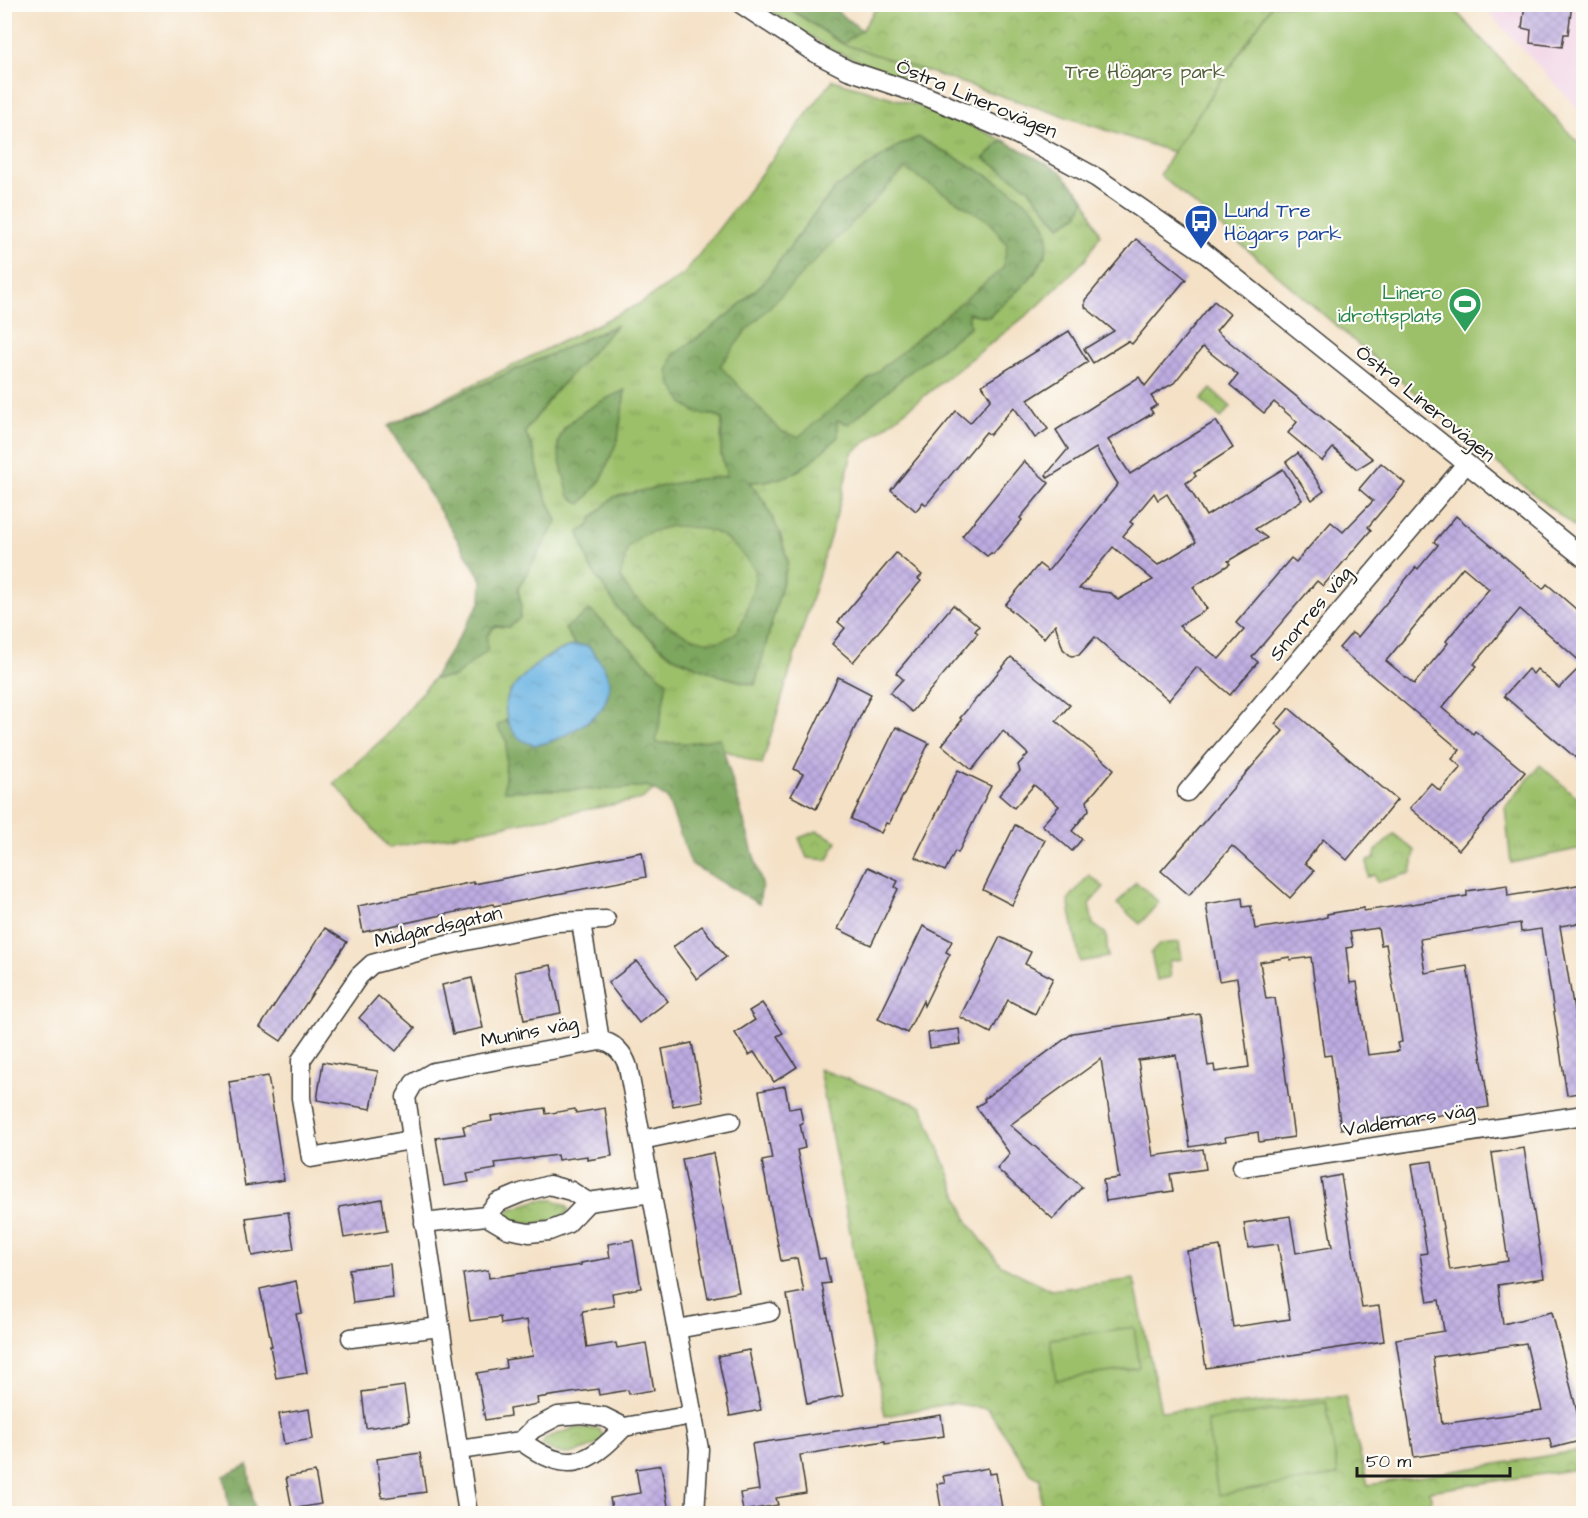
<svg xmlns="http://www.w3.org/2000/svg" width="1588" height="1518" font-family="'Architects Daughter',sans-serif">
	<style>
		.built { fill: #f0d0e5 }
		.grass { fill: url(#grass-tufts); stroke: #5c6e43; stroke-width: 1.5; fill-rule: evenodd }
		.forest { fill: url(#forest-crowns); stroke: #4c613d; stroke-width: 1.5 }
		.park { fill: url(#park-crowns); stroke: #5c6e43; stroke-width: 1.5 }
		.garden { fill: #9cc06a; stroke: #5c6e43; stroke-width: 1.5 }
		.water { fill: url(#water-ripples); stroke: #446880; stroke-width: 1.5 }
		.building { fill: url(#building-cross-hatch); fill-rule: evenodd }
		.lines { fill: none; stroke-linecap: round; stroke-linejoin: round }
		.street-casing { stroke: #3c3a36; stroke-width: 21 }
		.street { stroke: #fff; stroke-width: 18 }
		.labels { text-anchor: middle; stroke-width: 4.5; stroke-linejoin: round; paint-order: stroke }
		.park-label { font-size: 20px; fill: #4f5e3b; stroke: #fdfcf7 }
		.street-label { font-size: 20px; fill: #1c1c1c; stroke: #fdfcf7 }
		.transit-label { font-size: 20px; fill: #164399; stroke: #fdfcf7; text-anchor: start }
		.leisure-label { font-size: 20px; fill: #27864d; stroke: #fdfcf7; text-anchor: end }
	</style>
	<defs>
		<pattern id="grass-tufts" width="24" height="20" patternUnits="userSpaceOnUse" patternTransform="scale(1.5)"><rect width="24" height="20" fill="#9cc06a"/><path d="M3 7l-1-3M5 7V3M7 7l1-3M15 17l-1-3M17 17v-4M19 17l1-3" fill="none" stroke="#86a45b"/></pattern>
		<pattern id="forest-crowns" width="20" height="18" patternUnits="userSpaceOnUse" patternTransform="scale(1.5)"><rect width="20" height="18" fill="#7da65e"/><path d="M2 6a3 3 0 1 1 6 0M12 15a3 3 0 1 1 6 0" fill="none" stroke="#66864d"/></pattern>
		<pattern id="park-crowns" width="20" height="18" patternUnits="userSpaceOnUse" patternTransform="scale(1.5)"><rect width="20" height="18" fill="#9cc06a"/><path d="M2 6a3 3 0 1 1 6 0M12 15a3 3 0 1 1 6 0" fill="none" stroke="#86a45b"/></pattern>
		<pattern id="water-ripples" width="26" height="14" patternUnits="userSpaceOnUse" patternTransform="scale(1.5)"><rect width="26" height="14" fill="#6bb4e3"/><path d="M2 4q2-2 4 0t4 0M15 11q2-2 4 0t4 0" fill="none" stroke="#5c9ac2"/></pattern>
		<pattern id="building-cross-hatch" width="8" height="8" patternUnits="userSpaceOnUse" patternTransform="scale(1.5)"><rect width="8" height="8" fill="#bdace1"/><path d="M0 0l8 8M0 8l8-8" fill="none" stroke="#a293c0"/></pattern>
	</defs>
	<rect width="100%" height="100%" fill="#fdfcf7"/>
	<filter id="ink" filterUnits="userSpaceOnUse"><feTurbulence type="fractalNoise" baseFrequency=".0167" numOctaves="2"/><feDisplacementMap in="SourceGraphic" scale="12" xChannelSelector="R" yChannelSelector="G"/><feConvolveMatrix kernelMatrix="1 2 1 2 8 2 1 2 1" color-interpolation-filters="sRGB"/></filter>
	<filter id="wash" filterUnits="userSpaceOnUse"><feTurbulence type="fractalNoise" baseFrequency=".008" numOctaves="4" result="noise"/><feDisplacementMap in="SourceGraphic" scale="24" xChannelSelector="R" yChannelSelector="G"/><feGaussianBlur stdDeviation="1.35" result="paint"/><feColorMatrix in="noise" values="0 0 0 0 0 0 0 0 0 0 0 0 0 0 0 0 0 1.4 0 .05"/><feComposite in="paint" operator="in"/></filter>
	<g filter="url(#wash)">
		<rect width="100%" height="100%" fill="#f4e1c6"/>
		<!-- built -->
		<polygon class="built" points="1481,5 1583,5 1583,114"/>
		<!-- grass -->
		<g class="grass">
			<polygon points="761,5 784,5 843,44 921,69 916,83 836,52"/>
			<path d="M833,80L945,114L1003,140L984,158L1028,188L1060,226L1078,215L1085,199L1100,235L1086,259L1037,307L852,453L838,510L762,765L719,748L681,768L642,799L389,848L334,783L387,735L433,679L454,677L495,626L509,627L521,605L518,589L557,521L543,490L534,452L525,432L553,394L615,326L388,426L641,303L684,274ZM898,146L1047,249L1035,273L989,317L968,313L970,327L907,374L849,424L836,420L772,481L748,482L764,501L780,534L788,562L755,685L721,676L671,656L623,614L590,567L579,533L589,526L727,476L721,438L722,419L715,415L698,414L673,356L731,313L764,282L814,214L836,188ZM625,391C618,436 614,469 581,503L569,496L558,448L564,428ZM575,645L509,693C527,671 546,653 575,645Z"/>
			<polygon points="1540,765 1583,803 1583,848 1511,863 1505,807"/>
		</g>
		<!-- forest -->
		<g class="forest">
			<polygon points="784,5 828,5 862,30 843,44"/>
			<path d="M918,137C949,155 1026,191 1043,221C1047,229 1049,239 1047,248C1042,274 1007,300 988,317L968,313L970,327L907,374L849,424L837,420L838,437C804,467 797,481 749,482L764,501L780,534L788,562L755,685L721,676L671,656L622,614L590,567L579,532L589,526L592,518L614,497L690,480L727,476L721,455L722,419L715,415L698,414L683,403L672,385L668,371L673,356L731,313L764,282L814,214L836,188L898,146Z"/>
			<polygon points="1003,140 1060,171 1085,199 1078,215 1060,226 1028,188 984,158"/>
			<polygon points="617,325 553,394 525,432 534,452 543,490 557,521 518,588 521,605 520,618 509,627 495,626 487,636 487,651 454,677 433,679 481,601 482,580 388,426"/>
			<path d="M625,390L618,439L601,480L581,504L569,496C566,481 560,465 558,450C555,421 603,400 625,390Z"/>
			<polygon points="590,610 667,682 656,743 690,743 720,738 762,884 759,904 691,864 667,798 647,786 620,789 504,791 507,742 497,726 506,720 521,738 561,737 593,718 604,668 588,646 575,645 565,629"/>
			<polygon points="248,1465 255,1513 230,1513 224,1476"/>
		</g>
		<!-- park -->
		<g class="park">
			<polygon points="878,5 1272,5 1173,152 843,44 862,30"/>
			<polygon points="1211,389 1231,407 1221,418 1201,400"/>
			<path d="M671,526C719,528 726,533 756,571C754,586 745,626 733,635C703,657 654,617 633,596C628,590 624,583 620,577L628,547L644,534Z"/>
			<polygon points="817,831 837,841 828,860 807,858 799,838"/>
			<polygon points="1394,834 1415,851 1411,873 1377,882 1375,875 1368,877 1367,861 1374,859 1376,851"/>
			<polygon points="1089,875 1104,887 1089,904 1093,924 1106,934 1108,957 1080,962 1068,900"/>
			<polygon points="1136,882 1159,902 1140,924 1117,904"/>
			<polygon points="1179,942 1182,959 1169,961 1171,977 1157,980 1151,953 1160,944"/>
			<polygon points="819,1069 922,1106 969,1224 1001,1265 1051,1290 1134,1279 1161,1411 1345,1396 1368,1485 1583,1450 1583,1468 1430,1491 1433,1513 1041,1513 1040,1479 1031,1474 988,1409 952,1403 885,1416"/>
			<path d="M539,1200H554L566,1205L569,1210C555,1228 526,1225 507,1219L508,1211L511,1209Z"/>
			<path d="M575,1428L599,1429L605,1438C597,1446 577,1454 565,1454C556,1454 549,1449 542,1445L545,1438Z"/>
		</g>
		<!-- garden -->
		<g class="garden">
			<polygon points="1272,5 1450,5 1583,148 1583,534 1531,492 1160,175 1173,152"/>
			<polygon points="905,169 989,221 1007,245 1003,268 798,437 781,431 720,366 745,332"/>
			<polygon points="1134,1327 1140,1368 1056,1380 1050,1339"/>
			<polygon points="1326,1402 1338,1475 1218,1495 1207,1421"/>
		</g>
		<!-- water -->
		<path class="water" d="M575,645L588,646C596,656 607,668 609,681C610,690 607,700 602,708C594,721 547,749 531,744C508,737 498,707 512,689C529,668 549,652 575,645Z"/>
		<g id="blocks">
			<!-- building -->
			<g class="building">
				<polygon points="1525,4 1572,4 1568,34 1564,34 1562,47 1530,43 1531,30 1522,28"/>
				<polygon points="1136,239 1186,279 1132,344 1128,341 1093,363 1084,349 1114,331 1085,307 1085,300"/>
				<path d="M1214,301L1230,314L1216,331L1373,459L1357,469L1333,448L1322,461L1288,433L1297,422L1274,402L1264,413L1230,385L1238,375L1203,347L1174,383L1151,396L1157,405L1150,409L1153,413L1108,440L1130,474L1216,421L1233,448L1194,473L1196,476L1186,483L1206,516L1283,469L1302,500L1255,529L1267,538L1228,561L1230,564L1193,587L1207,609L1179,626L1219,659L1244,630L1236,623L1291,558L1296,562L1331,522L1343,532L1373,501L1359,489L1381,463L1405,483L1368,527L1371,530L1323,586L1317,581L1252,657L1258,662L1230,695L1197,667L1169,700L1095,637L1079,655L1071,656L1063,649L1055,624L1044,638L1005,605L1039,564L1048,571L1118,484L1096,448L1048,478L1046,475L1068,449L1056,430L1139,377L1145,386ZM1154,493L1158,500L1167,494L1196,542L1158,565L1123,536L1133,524L1130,522ZM1113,547L1153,580L1118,600L1111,593L1079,589Z"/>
				<polygon points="1069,331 1088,362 1028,400 1048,429 1035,438 1014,407 990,435 986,432 926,505 923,502 916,511 891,490 956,411 970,423 991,399 982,385"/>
				<polygon points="1298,453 1324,491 1312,500 1286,462"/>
				<polygon points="1024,461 1049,483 1020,518 1022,520 993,554 991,553 987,556 962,536"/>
				<path d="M1456,516L1543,589L1547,584L1584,616V765L1504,696L1528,669L1533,674L1537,669L1559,688L1583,664L1520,609L1474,664L1477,666L1442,708L1473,734L1475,731L1525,772L1459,850L1410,808L1431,783L1440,791L1461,767L1452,759L1460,750L1339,648L1352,633L1358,637L1416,567L1418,569L1438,545L1434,542ZM1463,567L1489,589L1446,641L1448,643L1414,684L1386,661Z"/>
				<polygon points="896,553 922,575 918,579 921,581 853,662 832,644 845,628 838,622"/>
				<polygon points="953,605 979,626 975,631 978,633 912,712 890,693 903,679 896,673"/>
				<polygon points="1011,657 1070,705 1056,721 1114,769 1087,801 1089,810 1072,831 1082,839 1072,851 1042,825 1059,806 1034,785 1014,808 999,795 1020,771 1018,765 1028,754 1003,731 972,770 942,745 962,720 960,718"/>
				<polygon points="838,677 871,694 816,809 791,796 803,774 794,769"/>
				<polygon points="1289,708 1397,800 1347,860 1323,839 1305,863 1314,871 1290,898 1232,846 1189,895 1161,871 1283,731 1275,724"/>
				<polygon points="896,727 929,743 889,824 886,823 881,833 851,819"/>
				<polygon points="958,770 991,786 958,853 955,851 945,871 915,857"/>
				<polygon points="1015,825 1045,840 1012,905 983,890"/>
				<polygon points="642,852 646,877 494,906 493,904 363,932 358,906 474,882 474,884"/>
				<polygon points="868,867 898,881 895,887 898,889 871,945 838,929"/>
				<path d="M1584,884V922L1560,926L1584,1071V1092L1567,1095L1541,929L1521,932L1520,923L1420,939L1425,973L1467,966L1489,1107L1410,1120L1409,1116L1377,1120V1124L1341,1129L1331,1055L1324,1056L1311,957L1290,960V957L1260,962L1266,999L1275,998L1294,1137L1259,1142L1258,1132L1225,1137L1226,1141L1190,1147L1176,1055L1138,1060L1153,1156L1203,1149L1206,1169L1170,1174L1173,1191L1106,1201L1103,1180L1119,1178L1101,1059L1010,1125L1082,1187L1053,1219L997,1169L1010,1154L976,1107L985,1101L984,1099L1073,1033L1200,1014L1208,1066L1214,1065L1215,1072L1249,1067L1237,978L1219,981L1206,904L1242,898L1243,907L1251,906L1255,929L1315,920L1327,917V914L1364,908V911L1467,896V891L1507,885L1508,896ZM1378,928L1381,945L1386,944L1402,1042L1397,1043L1399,1051L1368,1055L1357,982L1350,983L1346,948L1353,947L1350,932Z"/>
				<polygon points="702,926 726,957 697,979 673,947"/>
				<polygon points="923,926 952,941 946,952 950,954 939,975 924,1006 923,1001 907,1033 878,1019"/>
				<polygon points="325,928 347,942 281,1041 260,1027"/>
				<polygon points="1000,937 1031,952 1025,964 1053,978 1035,1014 1008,1000 991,1033 960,1017"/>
				<polygon points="637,961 668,1001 639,1023 608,983"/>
				<polygon points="551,965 561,1013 524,1020 515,972"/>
				<polygon points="472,978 483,1028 453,1034 442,985"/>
				<polygon points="378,996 415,1028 396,1051 359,1018"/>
				<polygon points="762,1003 783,1033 777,1036 797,1067 774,1082 754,1052 749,1055 735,1033 755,1020 749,1011"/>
				<polygon points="959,1029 961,1044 930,1048 928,1033"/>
				<polygon points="692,1043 703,1101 673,1106 662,1049"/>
				<polygon points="323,1062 378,1071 371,1109 317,1100"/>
				<polygon points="268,1076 284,1180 245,1186 229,1082"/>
				<polygon points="785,1086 789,1109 800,1107 803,1123 800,1124 805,1148 797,1150 819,1259 825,1258 830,1283 822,1284 843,1396 807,1404 787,1295 804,1292 797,1258 781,1261 762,1161 772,1159 759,1091"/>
				<polygon points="545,1108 546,1114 575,1109 576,1113 605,1108 612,1156 587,1160 587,1156 558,1160 557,1155 495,1163 496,1169 467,1174 469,1182 444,1186 436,1138 465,1134 463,1126 492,1121 491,1116"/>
				<path d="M1524,1148L1544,1278L1498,1285L1503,1324L1552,1312L1584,1440L1552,1448L1549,1438L1414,1457L1396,1339L1444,1331L1439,1300L1428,1302L1420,1254L1427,1253L1412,1164L1432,1161L1450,1270L1508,1261L1492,1153ZM1526,1343L1542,1410L1442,1424L1433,1357Z"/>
				<polygon points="713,1153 739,1292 708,1298 682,1159"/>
				<polygon points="1341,1175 1362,1308 1379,1306 1384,1341 1206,1368 1187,1251 1220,1246 1233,1327 1290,1319 1278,1244 1248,1248 1244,1223 1290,1216 1296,1253 1332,1247 1321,1179"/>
				<polygon points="382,1199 387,1231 344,1238 339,1207"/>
				<polygon points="288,1212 294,1249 252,1256 246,1218"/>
				<polygon points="633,1240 641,1288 612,1293 614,1306 583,1311 582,1313 587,1348 616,1343 617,1348 646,1343 654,1390 629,1394 628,1390 599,1395 598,1389 537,1398 538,1404 509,1409 510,1416 485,1420 477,1373 506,1368 505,1360 533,1356 527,1320 501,1324 500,1317 470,1321 463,1274 488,1270 489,1278 581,1265 581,1263 610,1258 608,1244"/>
				<polygon points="390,1264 393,1298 353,1303 349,1269"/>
				<polygon points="296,1281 302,1313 296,1314 307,1373 276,1378 270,1346 272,1346 260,1289"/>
				<polygon points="749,1350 761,1410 730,1416 718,1356"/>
				<polygon points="404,1386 409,1422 366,1428 362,1392"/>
				<polygon points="309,1409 313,1439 284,1444 279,1414"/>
				<polygon points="941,1415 944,1436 885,1444 885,1441 800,1455 806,1493 776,1498 778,1505 743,1511 740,1493 759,1490 752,1444"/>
				<polygon points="420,1453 426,1492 382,1498 377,1459"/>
				<polygon points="661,1465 669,1512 613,1514 610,1498 640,1493 636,1469"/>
				<polygon points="988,1468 989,1474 996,1473 1003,1514 942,1514 937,1484 945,1483 943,1476"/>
				<polygon points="315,1472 321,1504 292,1509 286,1477"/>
			</g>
		</g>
	</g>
	<g filter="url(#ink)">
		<use href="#blocks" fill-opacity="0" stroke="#3c3a36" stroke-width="1.5"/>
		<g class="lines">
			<!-- street casing -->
			<g class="street-casing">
				<g id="street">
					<polyline points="741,4 815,53 848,70 923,95 1018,135 1097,178 1201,250 1584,558"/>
					<polyline points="1187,792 1466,464"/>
					<polyline points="581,922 600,1041"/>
					<polyline points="411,1140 311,1158 301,1098 301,1060 359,976 372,964 428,949 557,922 606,920"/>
					<polyline points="642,1140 731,1121"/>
					<polyline points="1242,1167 1584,1115"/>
					<polyline points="486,1216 508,1229 529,1233 549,1231 567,1224 588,1202"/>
					<polyline points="424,1223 486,1216 497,1203 521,1193 549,1185 571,1191 588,1202 652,1193"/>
					<polyline points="677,1329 770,1312"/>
					<polyline points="351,1338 440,1327"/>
					<path d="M521,1441C568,1475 587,1466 624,1427"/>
					<polyline points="459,1450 521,1441 533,1429 558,1416 581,1414 604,1417 624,1427 693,1415"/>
					<path d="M468,1514L406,1097L414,1083L433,1072L600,1041C614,1042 624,1054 628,1067L699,1449L695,1514"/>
				</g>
			</g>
			<!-- street -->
			<use href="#street" class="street"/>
		</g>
	</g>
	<!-- icons -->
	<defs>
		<g id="bus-pin" transform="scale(1.725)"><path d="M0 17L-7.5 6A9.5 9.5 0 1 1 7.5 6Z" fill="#1a4fb4" stroke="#fdfcf7"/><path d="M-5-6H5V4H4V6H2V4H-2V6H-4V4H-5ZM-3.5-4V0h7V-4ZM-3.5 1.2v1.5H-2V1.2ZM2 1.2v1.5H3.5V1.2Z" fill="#fff"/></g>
		<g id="stadium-pin" transform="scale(1.725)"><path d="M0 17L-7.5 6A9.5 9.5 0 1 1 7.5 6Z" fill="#2e9e5b" stroke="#fdfcf7"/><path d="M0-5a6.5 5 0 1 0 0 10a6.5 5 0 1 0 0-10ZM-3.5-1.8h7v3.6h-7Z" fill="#fff"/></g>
	</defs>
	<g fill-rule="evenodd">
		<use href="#bus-pin" x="1201" y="221"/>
		<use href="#stadium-pin" x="1465" y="304"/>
	</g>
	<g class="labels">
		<!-- park labels -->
		<g class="park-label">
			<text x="1145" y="78">Tre Högars park</text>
		</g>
		<!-- street labels -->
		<g class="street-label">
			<text transform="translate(977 98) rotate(23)" y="7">Östra Linerovägen</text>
			<text transform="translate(1426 403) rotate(39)" y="7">Östra Linerovägen</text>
			<text transform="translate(1310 613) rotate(-50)" y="7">Snorres väg</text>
			<text transform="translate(438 926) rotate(-13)" y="7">Midgårdsgatan</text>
			<text transform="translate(529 1031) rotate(-11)" y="7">Munins väg</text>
			<text transform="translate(1409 1119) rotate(-9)" y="7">Valdemars väg</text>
		</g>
		<!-- transit labels -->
		<g class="transit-label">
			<text x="1224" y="217">Lund Tre<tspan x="1224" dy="23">Högars park</tspan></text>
		</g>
		<!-- leisure labels -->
		<g class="leisure-label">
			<text x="1442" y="299">Linero<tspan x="1442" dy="23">idrottsplats</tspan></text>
		</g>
	</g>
	<!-- margin -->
	<rect width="1588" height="1518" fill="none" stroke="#fdfcf7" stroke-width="24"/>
	<!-- scale -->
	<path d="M1357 1467v9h153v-9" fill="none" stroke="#1c1c1c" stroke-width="3"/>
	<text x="1366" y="1467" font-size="18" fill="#1c1c1c" stroke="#fdfcf7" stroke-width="4.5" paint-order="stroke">50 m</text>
</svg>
